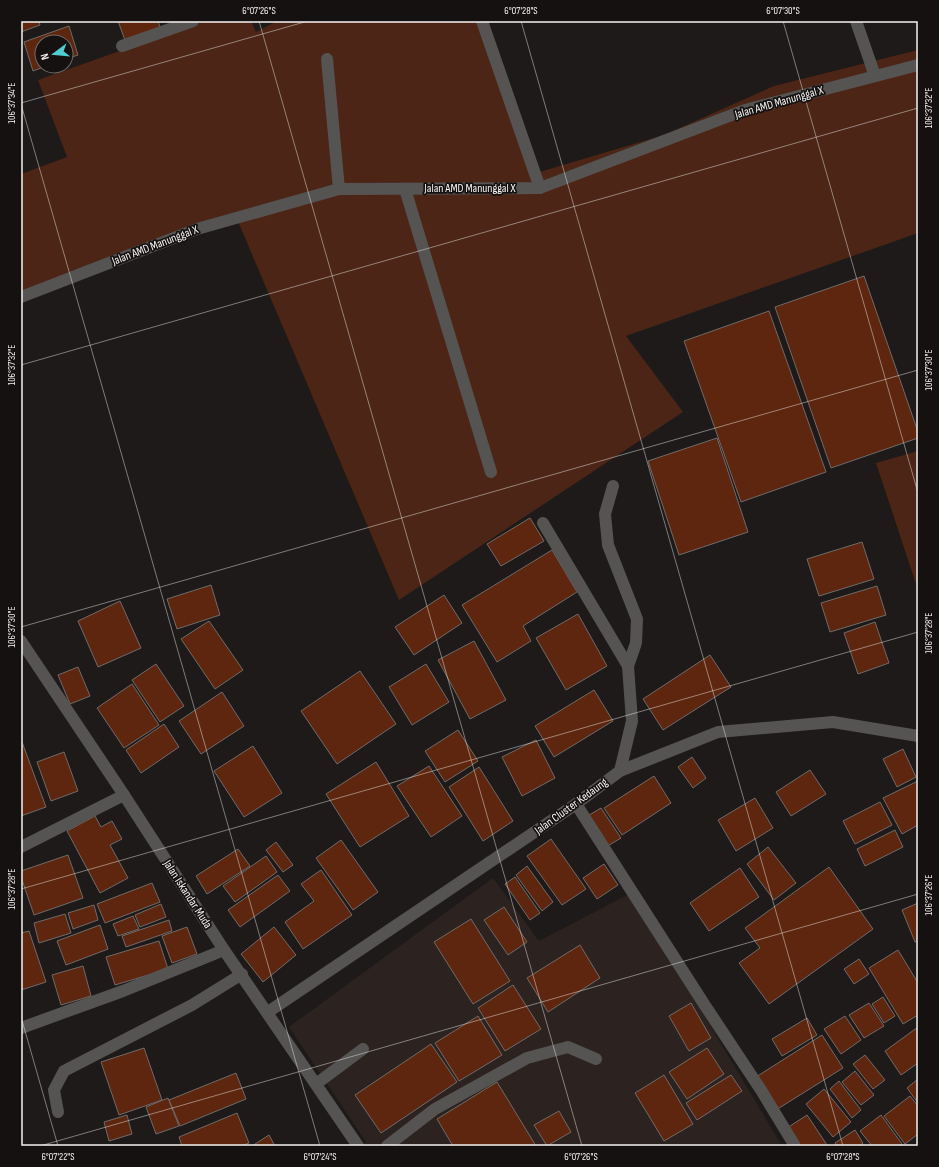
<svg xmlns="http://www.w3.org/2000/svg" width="939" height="1167" viewBox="0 0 939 1167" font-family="'Sofia Sans Condensed',sans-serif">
  <rect width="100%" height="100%" fill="#1d1a19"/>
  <!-- built -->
  <polygon fill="#2c2320" points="493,878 539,941 631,893 782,1146 360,1146 366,1142 289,1027"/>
  <!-- green -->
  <g fill="#4c2516">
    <polygon points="204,21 251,21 256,32 277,21 476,21 536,173 664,135 774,86 918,50 918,233 626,336 683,412 399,600 237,219 21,301 21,174 67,157 38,80"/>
    <polygon points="918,451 918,590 876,463"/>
  </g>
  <!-- building -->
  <g fill="#5e260e" stroke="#6f6b6a">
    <polygon points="21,21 39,21 40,25 21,32"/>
    <polygon points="118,21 158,21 161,30 126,43"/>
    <polygon points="69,26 78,55 66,59 66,42 42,42 42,66 46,66 33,71 24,42"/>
    <polygon points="864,276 918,432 918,438 831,468 775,307"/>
    <polygon points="769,311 826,472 741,502 684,341"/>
    <polygon points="717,438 748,532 679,555 648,461"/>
    <polygon points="530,518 544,541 501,566 487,544"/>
    <polygon points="862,542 874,579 819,596 807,559"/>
    <polygon points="552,550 577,592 523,626 531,641 497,662 462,605"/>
    <polygon points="211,585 220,615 177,629 167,599"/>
    <polygon points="877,586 886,615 830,632 821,603"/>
    <polygon points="444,595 462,623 414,655 395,627"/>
    <polygon points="120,601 141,648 98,667 78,621"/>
    <polygon points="578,614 607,666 566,690 536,638"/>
    <polygon points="209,621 243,670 215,689 181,639"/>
    <polygon points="875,622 889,663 858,674 844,633"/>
    <polygon points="474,641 506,700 470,719 438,660"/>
    <polygon points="710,655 731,687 663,730 643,699"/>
    <polygon points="156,664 184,706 160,722 132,680"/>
    <polygon points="426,664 449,702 412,725 389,687"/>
    <polygon points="78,667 90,696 70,704 58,675"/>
    <polygon points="360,671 396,724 337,764 301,711"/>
    <polygon points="132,684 159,725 124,748 97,708"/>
    <polygon points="594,690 613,721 554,757 535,726"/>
    <polygon points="222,692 244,726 201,754 179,721"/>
    <polygon points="164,724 179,747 141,773 126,750"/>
    <polygon points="458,730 478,761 445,782 425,751"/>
    <polygon points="536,740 555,778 522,796 502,757"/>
    <polygon points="22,742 46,807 21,816 21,743"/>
    <polygon points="253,746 282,793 244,817 214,771"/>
    <polygon points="903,749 916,777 897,787 883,759"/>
    <polygon points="64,752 78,791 51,801 37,762"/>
    <polygon points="692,757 706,778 693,788 678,767"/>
    <polygon points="376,762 409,816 360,847 326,794"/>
    <polygon points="429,766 462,816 431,837 397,786"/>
    <polygon points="479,767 513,821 483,841 449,787"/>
    <polygon points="810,770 826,794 791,816 776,792"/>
    <polygon points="654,776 671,803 622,835 604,808"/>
    <polygon points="918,781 918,825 902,834 883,798"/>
    <polygon points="755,798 773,828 736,851 718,820"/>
    <polygon points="880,802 892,825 855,844 843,821"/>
    <polygon points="601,808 621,838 606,847 586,817"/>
    <polygon points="95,816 101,827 112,821 122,839 110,845 128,878 100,893 67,831"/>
    <polygon points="895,830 903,847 865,866 857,849"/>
    <polygon points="551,839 586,889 562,905 527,856"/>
    <polygon points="341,840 378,892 353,910 316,858"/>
    <polygon points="276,842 293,865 283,872 266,850"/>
    <polygon points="768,847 796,883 774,900 747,864"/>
    <polygon points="238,849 250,866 207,894 196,876"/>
    <polygon points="68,855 83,898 34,915 21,877 21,871"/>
    <polygon points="266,856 277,872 235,902 223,886"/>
    <polygon points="604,864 618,885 597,899 583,878"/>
    <polygon points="527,866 553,902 542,911 516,875"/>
    <polygon points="829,867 873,929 769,1004 739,963 760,948 745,928"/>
    <polygon points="740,868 759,897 709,931 690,903"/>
    <polygon points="321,870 352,915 303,949 285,922 314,901 301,884"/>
    <polygon points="278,875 290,891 240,927 228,910"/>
    <polygon points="515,877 540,913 530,920 505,884"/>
    <polygon points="152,883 160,902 105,923 97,904"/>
    <polygon points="918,903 918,941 915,942 902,910"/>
    <polygon points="161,904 166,917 140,927 135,915"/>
    <polygon points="94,905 98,920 73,929 68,913"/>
    <polygon points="504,907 527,942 508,955 484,920"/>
    <polygon points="65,914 71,933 39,943 34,923"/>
    <polygon points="133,916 139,929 118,936 113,924"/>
    <polygon points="471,919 510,981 473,1004 434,942"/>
    <polygon points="169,920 172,931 126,947 122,936"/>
    <polygon points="100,925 108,949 66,965 57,941"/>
    <polygon points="187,927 197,954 172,963 162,936"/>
    <polygon points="274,927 296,955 263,982 241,954"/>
    <polygon points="29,931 46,982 21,990 21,933"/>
    <polygon points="159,941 168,969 115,985 106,957"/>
    <polygon points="580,945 600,978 548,1012 527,978"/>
    <polygon points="898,950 918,983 918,1015 903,1024 869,968"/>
    <polygon points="859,959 869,974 854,984 844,969"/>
    <polygon points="83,966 91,996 61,1005 52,975"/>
    <polygon points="513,985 541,1029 505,1051 478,1008"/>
    <polygon points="883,997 895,1016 884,1023 872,1004"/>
    <polygon points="691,1003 711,1038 689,1051 669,1016"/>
    <polygon points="869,1003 884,1026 864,1038 849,1015"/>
    <polygon points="478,1016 502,1055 459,1081 435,1043"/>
    <polygon points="845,1016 861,1040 841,1054 824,1029"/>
    <polygon points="807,1018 817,1035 782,1056 772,1039"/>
    <polygon points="918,1027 918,1063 901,1075 885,1051"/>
    <polygon points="822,1035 843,1068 776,1110 756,1077"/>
    <polygon points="431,1044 457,1082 381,1133 355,1095"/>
    <polygon points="144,1048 162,1100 119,1115 101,1062"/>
    <polygon points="707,1048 724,1074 687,1099 669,1072"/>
    <polygon points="865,1055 885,1080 873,1089 853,1064"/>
    <polygon points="855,1071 874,1095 861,1105 842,1082"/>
    <polygon points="236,1073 246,1099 180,1126 169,1100"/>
    <polygon points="664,1075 693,1124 664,1141 635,1093"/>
    <polygon points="731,1075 742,1091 697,1120 686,1103"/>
    <polygon points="918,1079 918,1103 907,1088"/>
    <polygon points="839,1081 861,1110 852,1118 830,1089"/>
    <polygon points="497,1082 536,1146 453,1146 437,1119"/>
    <polygon points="824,1089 851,1122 833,1137 806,1104"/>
    <polygon points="910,1096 918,1106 918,1134 905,1144 884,1116"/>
    <polygon points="168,1098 179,1126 156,1134 146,1107"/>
    <polygon points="559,1111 571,1132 547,1146 534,1125"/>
    <polygon points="237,1113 249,1143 241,1146 182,1146 179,1137"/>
    <polygon points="127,1115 132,1134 109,1141 104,1122"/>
    <polygon points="807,1115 827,1145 826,1146 799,1146 787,1128"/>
    <polygon points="881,1115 902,1144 899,1146 872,1146 860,1131"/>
    <polygon points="855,1130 863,1143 859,1146 837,1146 835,1143"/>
    <polygon points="269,1135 275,1146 252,1146"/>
  </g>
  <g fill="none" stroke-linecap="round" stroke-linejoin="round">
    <!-- service -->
    <g stroke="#555453" stroke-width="12">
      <polyline points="327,59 339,189"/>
      <polyline points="405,189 491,472"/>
      <polyline points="613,486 605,514 608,545 637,619 636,643 628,666"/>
      <polyline points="316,1084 363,1049"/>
      <polyline points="58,1112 54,1090 64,1071 192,1005 242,974"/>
      <polyline points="387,1146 435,1109 527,1058 568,1047 596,1059"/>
    </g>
    <!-- minor -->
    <g stroke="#555453" stroke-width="12">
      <polyline points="482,21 540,188"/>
      <polyline points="856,21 875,76"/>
      <polyline points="122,46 193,21"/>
      <polyline points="21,297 197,229 339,189 540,188 745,110 918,65"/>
      <polyline points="543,523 628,666 632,721 620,771"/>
      <polyline points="576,804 704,1004 761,1090 795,1146"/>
      <polyline points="21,847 124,795"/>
      <polyline points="268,1012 576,804 620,771 718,732 833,722 918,736"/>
      <polyline points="21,1028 123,991 224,950"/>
    </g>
    <!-- tertiary -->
    <polyline stroke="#555453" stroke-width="12" points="21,641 124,795 224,950 358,1146"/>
  </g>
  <!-- ticks -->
  <path fill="none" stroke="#f5f3f2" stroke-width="1" stroke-opacity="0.45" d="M259 21 582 1146M521 21 843 1146M783 21 918 493M21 103 308 21M21 104 320 1146M21 365 918 108M21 627 918 370M21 889 918 632M21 1017 58 1146M40 1146 918 894"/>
  <g text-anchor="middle" stroke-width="3.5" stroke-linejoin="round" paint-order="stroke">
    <!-- street labels -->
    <g font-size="12" fill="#f5f3f2" stroke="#141110">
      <text transform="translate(779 102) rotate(-16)" y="4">Jalan AMD Manunggal X</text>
      <text x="470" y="192">Jalan AMD Manunggal X</text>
      <text transform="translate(155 245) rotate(-21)" y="4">Jalan AMD Manunggal X</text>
      <text transform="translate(571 806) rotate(-36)" y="4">Jalan Cluster Kedaung</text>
      <text transform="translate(188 894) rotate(57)" y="4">Jalan Iskandar Muda</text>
    </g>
  </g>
  <!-- border -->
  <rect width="939" height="1167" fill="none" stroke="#141110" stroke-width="44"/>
  <!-- north arrow -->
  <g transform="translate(54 54) rotate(254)"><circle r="19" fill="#141110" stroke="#6e6b6a"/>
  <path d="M0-3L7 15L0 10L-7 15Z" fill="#51ccd2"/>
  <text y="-6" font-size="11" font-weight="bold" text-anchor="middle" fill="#f5f3f2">N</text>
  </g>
  <rect x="22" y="22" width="895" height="1123" fill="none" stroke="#f5f3f2" stroke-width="1.5"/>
  <g font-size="10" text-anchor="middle" fill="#f5f3f2">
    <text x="259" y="14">6°07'26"S</text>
    <text x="521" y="14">6°07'28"S</text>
    <text x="783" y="14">6°07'30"S</text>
    <text transform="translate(11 103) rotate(-90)" y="4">106°37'34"E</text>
    <text transform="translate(928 108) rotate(-90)" y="4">106°37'32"E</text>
    <text transform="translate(11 365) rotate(-90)" y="4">106°37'32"E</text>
    <text transform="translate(928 370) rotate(-90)" y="4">106°37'30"E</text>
    <text transform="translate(11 627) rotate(-90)" y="4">106°37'30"E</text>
    <text transform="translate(928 633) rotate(-90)" y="4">106°37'28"E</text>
    <text transform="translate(11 889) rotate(-90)" y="4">106°37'28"E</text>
    <text transform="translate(928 895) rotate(-90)" y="4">106°37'26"E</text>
    <text x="58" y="1160">6°07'22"S</text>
    <text x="320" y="1160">6°07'24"S</text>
    <text x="581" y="1160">6°07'26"S</text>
    <text x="843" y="1160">6°07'28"S</text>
  </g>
</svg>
